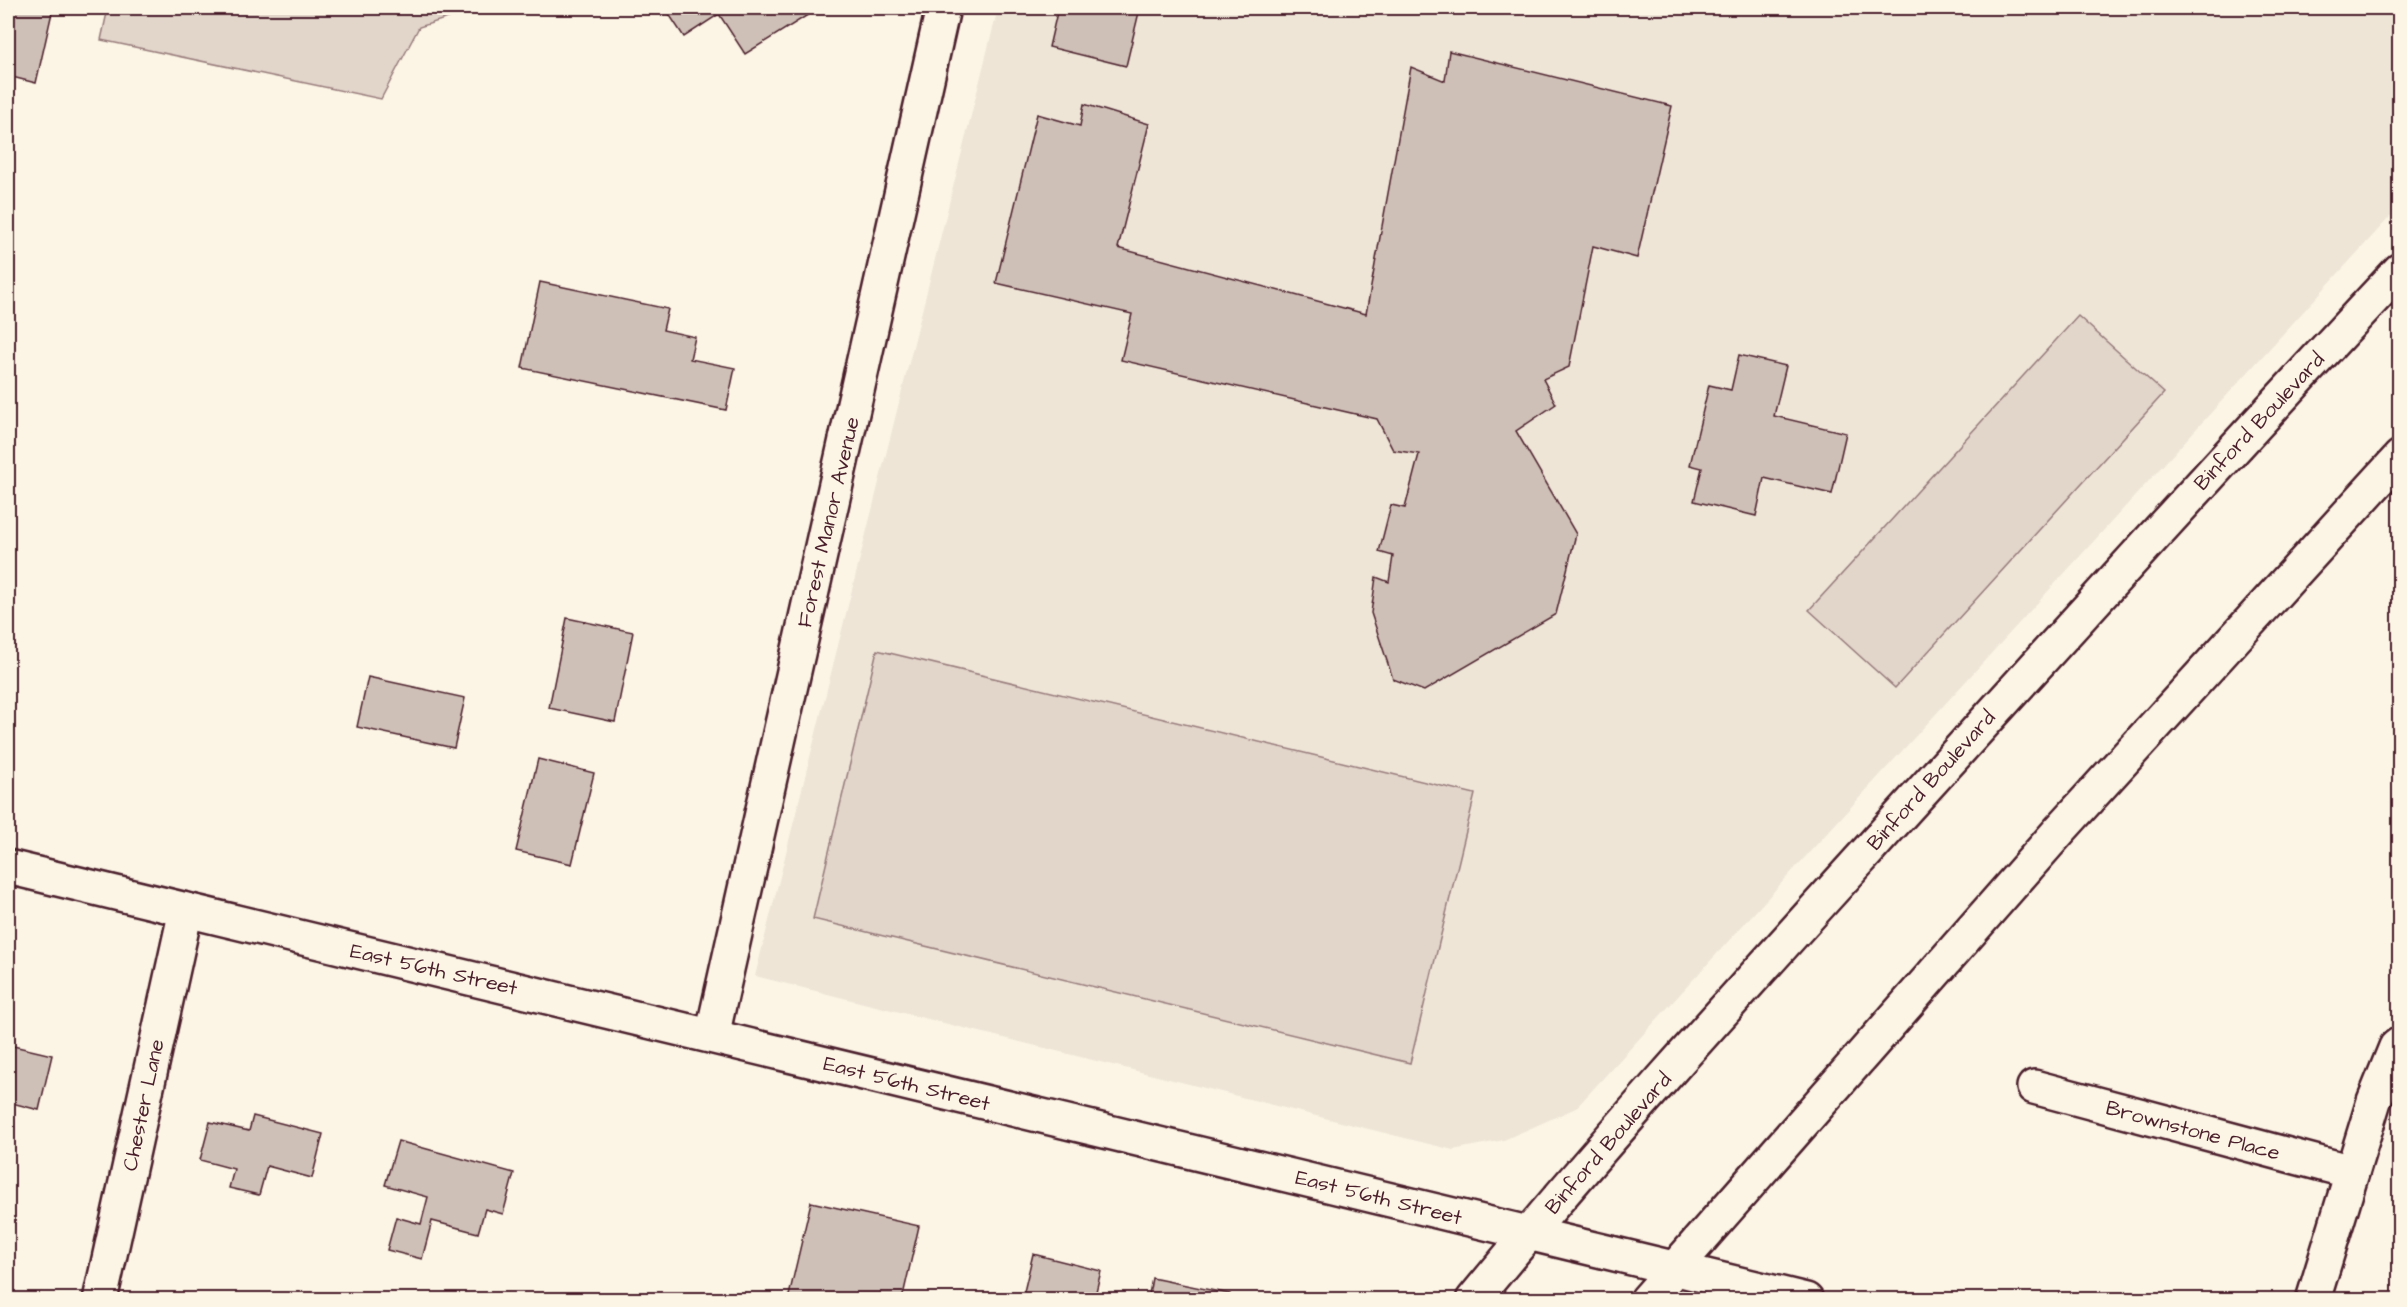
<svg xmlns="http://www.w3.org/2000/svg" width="2407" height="1307" viewBox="0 0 2407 1307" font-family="'Architects Daughter',sans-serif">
  <rect width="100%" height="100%" fill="#fcf5e5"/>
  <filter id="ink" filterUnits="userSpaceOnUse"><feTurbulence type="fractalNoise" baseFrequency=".0167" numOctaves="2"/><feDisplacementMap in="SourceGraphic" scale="12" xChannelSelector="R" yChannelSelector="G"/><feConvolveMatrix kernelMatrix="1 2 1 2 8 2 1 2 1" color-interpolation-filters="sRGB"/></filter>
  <g filter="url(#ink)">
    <!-- built -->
    <polygon fill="#eee5d7" points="998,8 2399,8 2399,207 1576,1108 1504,1140 1453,1150 755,976"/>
    <!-- green -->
    <g fill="#e2d5ca" stroke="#967a7a" stroke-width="1.5">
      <polygon points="108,8 480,8 419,27 381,99 101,40"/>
      <polygon points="2078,316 2164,393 1895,688 1809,610"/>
      <polygon points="877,650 1475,794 1410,1063 813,919"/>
    </g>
    <!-- building -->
    <g fill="#cfc0b7" stroke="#4a1f2b" stroke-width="1.5">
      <polygon points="8,8 53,8 36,83 8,76"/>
      <polygon points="665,8 808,8 811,13 745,54 719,14 684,37"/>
      <polygon points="1058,8 1140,8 1126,66 1049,47"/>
      <polygon points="1449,51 1672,106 1637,258 1593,246 1569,367 1543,379 1556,404 1516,431 1576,534 1556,614 1424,691 1393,679 1371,613 1376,577 1389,582 1393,556 1379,552 1391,505 1405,508 1419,454 1393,450 1377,419 1121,360 1132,314 996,283 1037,114 1080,126 1084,104 1149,124 1118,248 1366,314 1411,67 1445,81"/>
      <polygon points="540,282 668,309 663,330 695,337 690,359 735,368 726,410 522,368"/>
      <polygon points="1739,355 1786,366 1774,416 1846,433 1832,494 1764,478 1756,516 1694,501 1702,468 1690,465 1709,385 1731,390"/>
      <polygon points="567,618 633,632 615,722 549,708"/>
      <polygon points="368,677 465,698 454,748 357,727"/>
      <polygon points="538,759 594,773 572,864 516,851"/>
      <polygon points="9,1045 52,1055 39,1110 8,1102"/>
      <polygon points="253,1116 323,1134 312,1178 267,1166 259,1195 229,1188 234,1169 200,1160 210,1122 249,1131"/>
      <polygon points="398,1141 514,1173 503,1214 485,1209 478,1233 432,1221 422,1259 387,1250 396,1217 421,1224 428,1197 385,1185"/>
      <polygon points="811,1202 919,1226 902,1300 788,1300"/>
      <polygon points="1033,1254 1101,1271 1094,1300 1022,1300"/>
      <polygon points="1152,1278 1230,1294 1229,1300 1148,1300"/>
    </g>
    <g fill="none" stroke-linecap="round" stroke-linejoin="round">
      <defs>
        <g id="minor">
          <polyline points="712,1036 943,8"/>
          <polyline points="2034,1087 2352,1172"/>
          <polyline points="100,1300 186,910"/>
          <polyline points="2313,1300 2374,1101 2396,1047 2400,1044"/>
        </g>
        <polyline id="tertiary" points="8,867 1806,1300"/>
        <g id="primary">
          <path d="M1473 1300C1618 1124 1772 957 1925 788 2082 615 2239 441 2400 270"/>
          <polyline points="1647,1300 2059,831 2400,457"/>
        </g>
      </defs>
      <!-- minor casing -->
      <use href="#minor" stroke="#4a1f2b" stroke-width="38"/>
      <!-- tertiary casing -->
      <use href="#tertiary" stroke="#4a1f2b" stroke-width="38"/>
      <!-- primary casing -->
      <use href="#primary" stroke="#4a1f2b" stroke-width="38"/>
      <!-- minor -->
      <use href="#minor" stroke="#fcf5e5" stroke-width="33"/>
      <!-- tertiary -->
      <use href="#tertiary" stroke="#fcf5e5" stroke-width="33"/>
      <!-- primary -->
      <use href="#primary" stroke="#fcf5e5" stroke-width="33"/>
    </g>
  </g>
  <g text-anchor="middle" stroke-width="4.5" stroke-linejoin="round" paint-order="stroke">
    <!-- street labels -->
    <g font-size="21" fill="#4a1f2b" stroke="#fcf5e5">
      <text transform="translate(2259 421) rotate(-47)" y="7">Binford Boulevard</text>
      <text transform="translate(828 522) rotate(-77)" y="7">Forest Manor Avenue</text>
      <text transform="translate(1931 780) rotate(-48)" y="7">Binford Boulevard</text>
      <text transform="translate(434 969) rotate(13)" y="7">East 56th Street</text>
      <text transform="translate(907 1083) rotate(14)" y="7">East 56th Street</text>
      <text transform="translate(143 1105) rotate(-78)" y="7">Chester Lane</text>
      <text transform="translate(2193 1130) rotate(15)" y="7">Brownstone Place</text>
      <text transform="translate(1608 1143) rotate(-49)" y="7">Binford Boulevard</text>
      <text transform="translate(1379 1197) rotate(14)" y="7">East 56th Street</text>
    </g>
  </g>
  <!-- margin -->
  <rect width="2407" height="1307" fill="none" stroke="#fcf5e5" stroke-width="30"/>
  <rect x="15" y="15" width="2377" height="1277" fill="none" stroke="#4a1f2b" stroke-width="2" filter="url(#ink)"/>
</svg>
